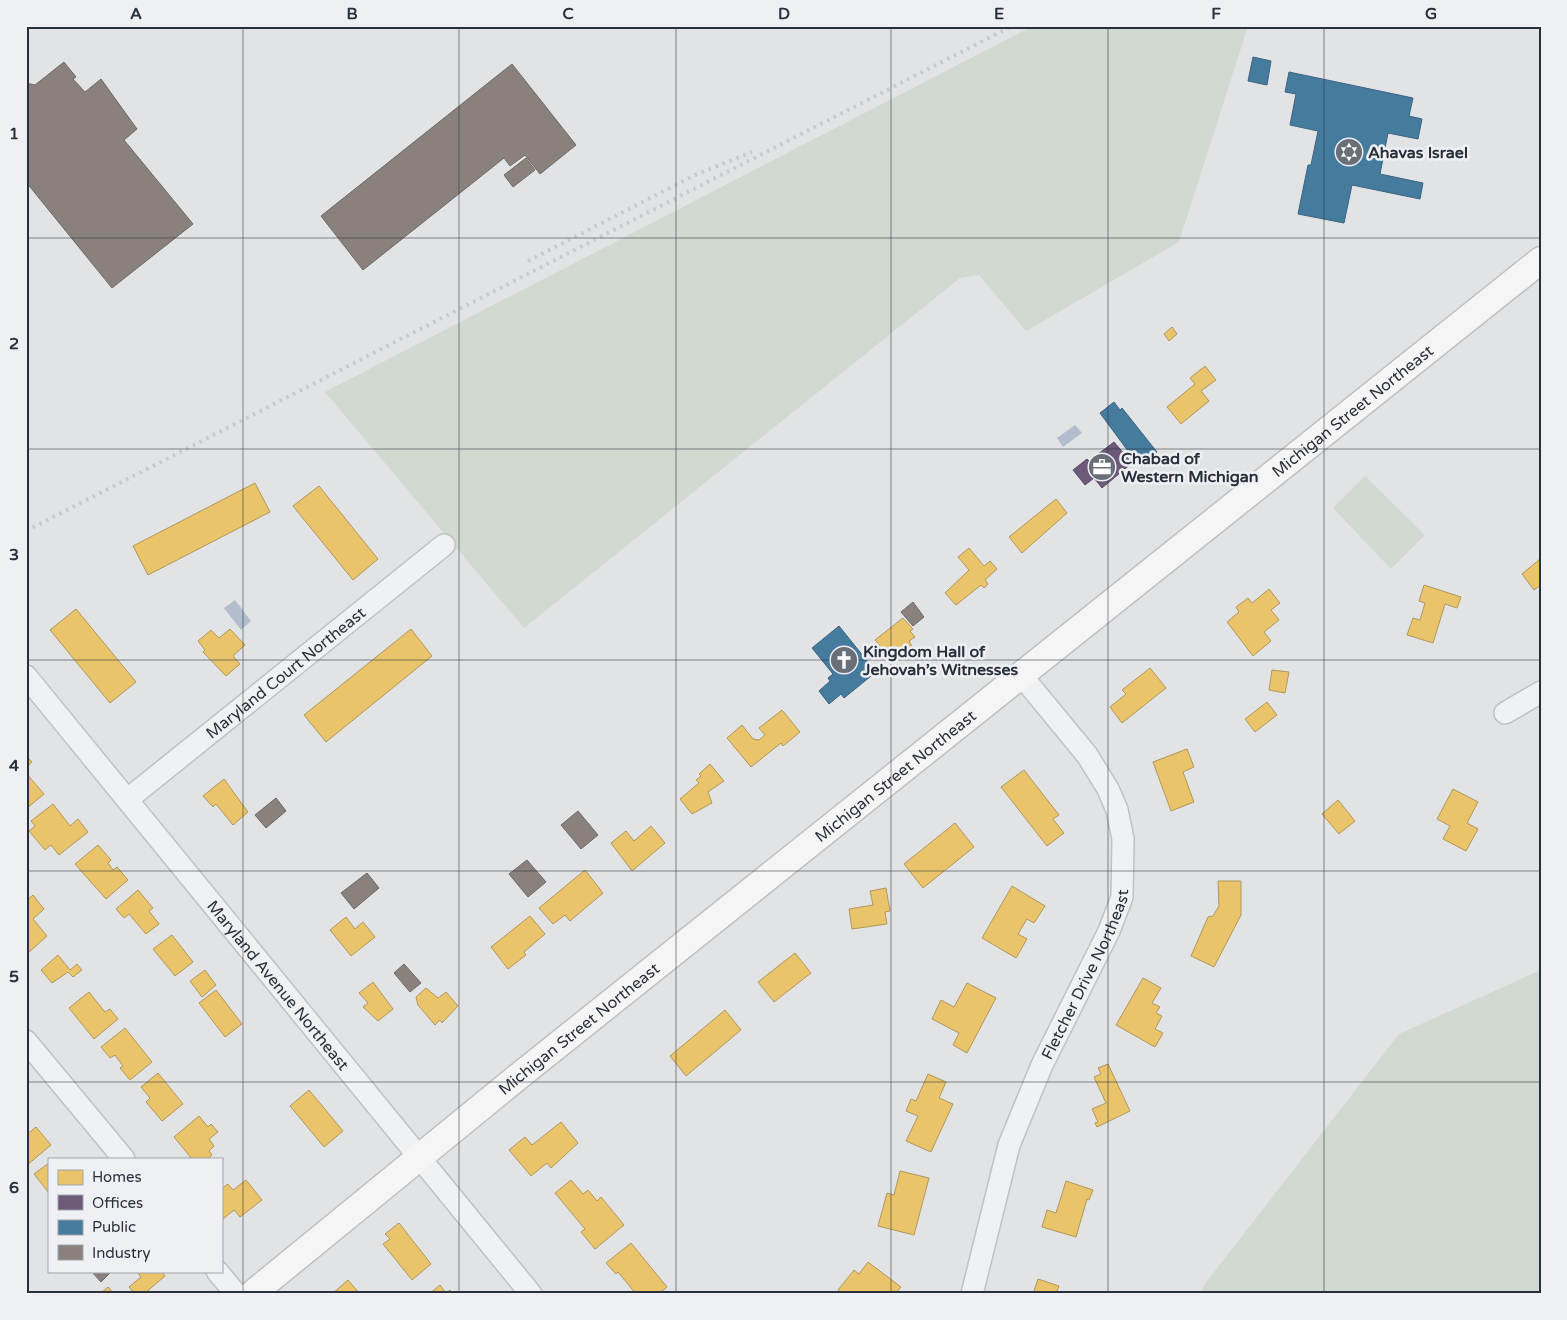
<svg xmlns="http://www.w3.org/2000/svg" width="1567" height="1320" viewBox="0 0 1567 1320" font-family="'Varela Round',sans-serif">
  <rect width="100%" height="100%" fill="#e1e3e5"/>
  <!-- green -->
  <g fill="#d1d9d1">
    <polygon points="1033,26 1248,26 1179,242 1026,331 979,275 960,278 524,628 325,392"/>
    <polygon points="1365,476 1425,535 1391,569 1333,508"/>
    <polygon points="1541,970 1541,1294 1200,1294 1204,1285 1399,1034"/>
  </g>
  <!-- water -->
  <g fill="#b2becd">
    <polygon points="1075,425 1082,433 1063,447 1057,438"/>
    <polygon points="235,600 251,621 241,630 224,608"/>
  </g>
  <!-- homes -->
  <g fill="#e9c46a" stroke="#b0975c">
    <polygon points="1172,327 1177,334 1169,341 1164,334"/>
    <polygon points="1205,366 1216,380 1201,391 1209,401 1181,424 1167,407 1195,384 1190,378"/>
    <polygon points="255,483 270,512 148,575 133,546"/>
    <polygon points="319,486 378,559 353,580 293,506"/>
    <polygon points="1056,499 1067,513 1022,553 1009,537"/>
    <polygon points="969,548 984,566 990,561 997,569 985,580 988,584 984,588 981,585 956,605 945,593 969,570 958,557"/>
    <polygon points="1541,558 1541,585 1534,590 1522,574"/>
    <polygon points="1424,585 1461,597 1457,608 1445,604 1433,643 1407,635 1413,618 1420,620 1425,603 1419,601"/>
    <polygon points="1269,589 1280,603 1271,610 1279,620 1264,632 1271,641 1253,656 1227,622 1239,612 1236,607 1248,598 1252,603"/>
    <polygon points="76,609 136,682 110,703 50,630"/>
    <polygon points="903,618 913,629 910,631 915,637 909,641 912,647 899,658 896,655 891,659 875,640"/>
    <polygon points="230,629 245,645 233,656 240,664 226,676 203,652 205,650 198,641 211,630 219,638"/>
    <polygon points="411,629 432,656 326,742 304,715"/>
    <polygon points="1150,668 1166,688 1122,723 1110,707 1126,694 1122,690"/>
    <polygon points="1272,670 1289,672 1285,693 1269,690"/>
    <polygon points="1267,702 1277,715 1255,732 1245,719"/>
    <polygon points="782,710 800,732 783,746 781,743 751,767 727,738 742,725 753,739 759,740 765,735 759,728"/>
    <polygon points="1187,749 1194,767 1183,772 1194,802 1171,811 1153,762"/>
    <polygon points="26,756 32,762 26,767"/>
    <polygon points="710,764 724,781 708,792 712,803 692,814 680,799 699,783 696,780 701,776 699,774"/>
    <polygon points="1024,770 1059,815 1053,819 1064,833 1047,846 1001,787"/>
    <polygon points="26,773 44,794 26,809"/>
    <polygon points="224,779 248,812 233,825 216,804 213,807 203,796"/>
    <polygon points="1453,789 1478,802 1467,823 1478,829 1466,851 1443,839 1450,826 1437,819"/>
    <polygon points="1338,800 1355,821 1339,834 1322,814"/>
    <polygon points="53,804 70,826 78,819 88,832 59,855 51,845 45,850 29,831 35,826 31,821"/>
    <polygon points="955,823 974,847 923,888 904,864"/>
    <polygon points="651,826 665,843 632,871 611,843 626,831 634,841"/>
    <polygon points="98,845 111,860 108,863 113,870 117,867 128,880 106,899 75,864"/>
    <polygon points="585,870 603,893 570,921 565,915 553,924 539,908"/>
    <polygon points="1218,881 1241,881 1241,915 1214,967 1191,956 1208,917 1213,916 1219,906"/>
    <polygon points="1012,886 1045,906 1034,923 1027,919 1018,934 1027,939 1016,958 982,938"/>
    <polygon points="886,888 890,911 885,912 887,924 852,929 849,909 873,905 870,891"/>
    <polygon points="138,890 153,908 149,911 159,924 146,934 129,914 124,918 116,909"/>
    <polygon points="33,895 44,909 33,919 47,936 27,954 26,901"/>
    <polygon points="530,916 545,934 524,952 526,955 508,969 491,947"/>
    <polygon points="346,917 355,929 363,922 375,937 351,956 330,930"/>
    <polygon points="172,935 193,962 175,976 153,949"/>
    <polygon points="795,953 811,973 774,1002 758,982"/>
    <polygon points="58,955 70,970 77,964 82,970 73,977 68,972 52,983 41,970"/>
    <polygon points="205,970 216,985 202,997 190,981"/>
    <polygon points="1143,978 1161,988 1152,1003 1160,1007 1156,1013 1162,1016 1155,1029 1163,1033 1155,1047 1116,1025"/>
    <polygon points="373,982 393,1009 378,1021 363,1007 368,1003 359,993"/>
    <polygon points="967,983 996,998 967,1053 953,1045 959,1033 932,1019 941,1000 954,1007"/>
    <polygon points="426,988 438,998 446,992 458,1006 442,1023 440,1020 435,1025 418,1005 416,997"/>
    <polygon points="216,990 242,1024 225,1037 199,1003"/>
    <polygon points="89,992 105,1012 110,1009 118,1019 94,1039 69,1008"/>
    <polygon points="725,1010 741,1030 686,1076 670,1056"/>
    <polygon points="125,1028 152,1062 130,1080 120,1068 123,1066 115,1055 110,1058 101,1047"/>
    <polygon points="1108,1064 1130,1111 1097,1127 1095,1123 1098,1122 1092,1109 1106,1103 1094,1077 1101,1074 1098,1068"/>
    <polygon points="158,1073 183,1104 162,1121 146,1102 150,1098 141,1087"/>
    <polygon points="928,1074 946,1082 939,1098 953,1104 931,1152 906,1141 918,1116 906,1111 911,1099 916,1101"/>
    <polygon points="309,1090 343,1131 324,1147 290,1106"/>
    <polygon points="199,1116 208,1127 211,1124 218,1132 209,1139 214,1146 209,1151 212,1155 207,1159 192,1159 174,1137"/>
    <polygon points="561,1122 578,1143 551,1168 547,1163 531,1176 509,1150 525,1137 532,1145"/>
    <polygon points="36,1127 51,1145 26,1166 26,1135"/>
    <polygon points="49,1163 49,1193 34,1174"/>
    <polygon points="900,1171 929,1178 914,1235 878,1226 887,1193 894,1195"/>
    <polygon points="246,1180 262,1200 240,1217 234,1210 223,1219 221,1189 228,1184 233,1190"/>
    <polygon points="571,1180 583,1194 588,1190 597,1201 601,1197 624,1225 595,1249 581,1232 585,1229 555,1193"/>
    <polygon points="1066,1181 1093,1190 1089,1200 1087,1199 1076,1237 1042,1227 1047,1210 1056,1213"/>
    <polygon points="399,1223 431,1264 412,1280 383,1244 390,1239 385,1234"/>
    <polygon points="631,1243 667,1287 659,1294 636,1294 618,1272 616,1274 606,1263"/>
    <polygon points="868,1262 901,1287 895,1294 843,1294 838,1290 854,1270 859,1274"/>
    <polygon points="161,1271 165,1276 144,1294 135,1294 129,1287 141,1277 137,1271"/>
    <polygon points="1038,1279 1059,1286 1056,1294 1033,1294"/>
    <polygon points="348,1280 360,1294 332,1294"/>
    <polygon points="440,1285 446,1293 450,1290 452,1294 429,1294"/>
    <polygon points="108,1287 114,1294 100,1294"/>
  </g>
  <!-- offices -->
  <polygon fill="#6d597a" stroke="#594c67" points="1114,442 1132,463 1102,488 1094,478 1085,485 1073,470 1087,459 1089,461"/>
  <!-- public -->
  <g fill="#457b9d" stroke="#3d6480">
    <polygon points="1253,57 1271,61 1267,85 1248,81"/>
    <polygon points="1289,72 1413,98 1409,116 1422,119 1418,139 1388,133 1380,174 1423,183 1420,199 1352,185 1344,223 1298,214 1308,165 1311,165 1318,131 1290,125 1296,94 1285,92"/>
    <polygon points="1114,402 1120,410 1122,408 1157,452 1139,466 1100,413"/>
    <polygon points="839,626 876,672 844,698 841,694 829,704 819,691 830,681 828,678 833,674 812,648"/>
  </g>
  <!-- industry -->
  <g fill="#8a817c" stroke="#6d6869">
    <polygon points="64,62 76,77 73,79 85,92 101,79 137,129 124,140 193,224 112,288 26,182 26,83 35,85"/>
    <polygon points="512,64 576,145 540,174 525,155 510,166 504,158 363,270 321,216"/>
    <polygon points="526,158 535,170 513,187 504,175"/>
    <polygon points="913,602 924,617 913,626 901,612"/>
    <polygon points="276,798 286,811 266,828 255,815"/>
    <polygon points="578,811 598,835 581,849 561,825"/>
    <polygon points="527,860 546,882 528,897 509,874"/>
    <polygon points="367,873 379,888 354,909 341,893"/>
    <polygon points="404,964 421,983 410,992 394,973"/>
    <polygon points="112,1271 101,1282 92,1272 93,1271"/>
  </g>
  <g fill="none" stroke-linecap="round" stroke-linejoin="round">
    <defs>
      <g id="minor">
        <path id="s1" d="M26 676 531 1294"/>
        <polyline points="1505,713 1541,692"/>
        <path id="s2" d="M128 799 444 545"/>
        <polyline points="26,1041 124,1159"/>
        <polyline points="217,1271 236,1294"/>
        <path id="s3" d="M972 1294 1009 1145 1042 1065 1109 931 1122 897 1123 839 1117 810 1108 789 1087 755 1021 675"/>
      </g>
      <g id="major">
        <path id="s4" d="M252 1294 519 1076 1541 260"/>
      </g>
    </defs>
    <!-- minor casing -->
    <use href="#minor" stroke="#bfc1c3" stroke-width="24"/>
    <!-- major casing -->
    <use href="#major" stroke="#bec0c2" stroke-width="29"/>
    <!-- minor -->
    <use href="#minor" stroke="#eff1f2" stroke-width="21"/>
    <!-- major -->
    <use href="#major" stroke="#f5f5f5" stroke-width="26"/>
    <!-- rail -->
    <g stroke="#c9cacc" stroke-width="4" stroke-dasharray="2.5 5" stroke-linecap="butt">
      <polyline points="528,261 695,175 752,152"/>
      <polyline points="26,531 1012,26"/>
    </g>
  </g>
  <!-- grid -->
  <path fill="none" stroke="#2a2f3c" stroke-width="1" stroke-opacity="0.55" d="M243 26V1294M459 26V1294M676 26V1294M891 26V1294M1108 26V1294M1324 26V1294M26 238H1541M26 449H1541M26 660H1541M26 871H1541M26 1082H1541"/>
  <!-- icons -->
  <defs>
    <symbol id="synagogue-disc" viewBox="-11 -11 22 22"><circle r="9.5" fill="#6a6e77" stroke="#eef0f4"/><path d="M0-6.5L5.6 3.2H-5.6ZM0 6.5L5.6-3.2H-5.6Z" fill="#fff"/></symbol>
    <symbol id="office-disc" viewBox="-11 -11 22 22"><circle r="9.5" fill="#6a6e77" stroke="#eef0f4"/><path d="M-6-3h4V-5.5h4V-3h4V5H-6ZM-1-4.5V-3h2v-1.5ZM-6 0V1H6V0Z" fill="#fff"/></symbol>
    <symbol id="church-disc" viewBox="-11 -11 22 22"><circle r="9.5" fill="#6a6e77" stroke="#eef0f4"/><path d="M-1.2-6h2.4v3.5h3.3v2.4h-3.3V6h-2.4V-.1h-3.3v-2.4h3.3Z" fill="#fff"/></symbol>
  </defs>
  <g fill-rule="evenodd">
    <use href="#synagogue-disc" x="1333" y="136" width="32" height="32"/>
    <use href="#office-disc" x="1086" y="451" width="32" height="32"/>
    <use href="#church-disc" x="828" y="644" width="32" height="32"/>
  </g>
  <g text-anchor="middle" stroke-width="5" stroke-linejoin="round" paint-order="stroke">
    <!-- poi labels -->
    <g font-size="16" font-weight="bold" fill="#2a2f3c" stroke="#eef0f4" text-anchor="start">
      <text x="1368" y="158">Ahavas Israel</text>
      <text x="1121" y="464">Chabad of<tspan x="1121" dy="18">Western Michigan</tspan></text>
      <text x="863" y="657">Kingdom Hall of<tspan x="863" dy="18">Jehovah’s Witnesses</tspan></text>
    </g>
    <!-- street labels -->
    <g font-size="16" fill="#2a2f3c" stroke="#eef0f4">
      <text dy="6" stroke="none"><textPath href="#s4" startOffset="1411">Michigan Street Northeast</textPath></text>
      <text dy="6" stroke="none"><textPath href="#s2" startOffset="202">Maryland Court Northeast</textPath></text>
      <text dy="6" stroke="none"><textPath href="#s4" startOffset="826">Michigan Street Northeast</textPath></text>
      <text dy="6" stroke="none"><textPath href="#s3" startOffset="341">Fletcher Drive Northeast</textPath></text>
      <text dy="6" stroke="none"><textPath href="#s1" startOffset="399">Maryland Avenue Northeast</textPath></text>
      <text dy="6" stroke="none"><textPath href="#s4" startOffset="421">Michigan Street Northeast</textPath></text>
    </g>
  </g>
  <!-- border -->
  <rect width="1567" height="1320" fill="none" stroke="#eef0f4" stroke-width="55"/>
  <!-- legend -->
  <rect x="48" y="1158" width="175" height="115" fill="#eef0f4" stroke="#a0a3aa"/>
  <rect x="58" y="1170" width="25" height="15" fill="#e9c46a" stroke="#a0a3aa"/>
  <text x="92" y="1182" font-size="15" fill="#2a2f3c">Homes</text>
  <rect x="58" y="1195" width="25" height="15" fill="#6d597a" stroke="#a0a3aa"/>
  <text x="92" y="1208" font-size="15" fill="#2a2f3c">Offices</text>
  <rect x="58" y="1220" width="25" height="15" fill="#457b9d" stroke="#a0a3aa"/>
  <text x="92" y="1232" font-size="15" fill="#2a2f3c">Public</text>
  <rect x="58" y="1245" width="25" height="15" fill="#8a817c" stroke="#a0a3aa"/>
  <text x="92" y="1258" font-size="15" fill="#2a2f3c">Industry</text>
  <rect x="28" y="28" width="1512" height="1264" fill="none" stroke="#2a2f3c" stroke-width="2"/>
  <g font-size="16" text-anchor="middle" font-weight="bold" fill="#2a2f3c">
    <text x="136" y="19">A</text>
    <text x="352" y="19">B</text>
    <text x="568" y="19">C</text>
    <text x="784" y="19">D</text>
    <text x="999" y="19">E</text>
    <text x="1216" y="19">F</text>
    <text x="1431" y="19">G</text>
    <text x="14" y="139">1</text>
    <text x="14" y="349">2</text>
    <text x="14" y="560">3</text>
    <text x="14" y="771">4</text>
    <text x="14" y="982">5</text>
    <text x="14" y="1193">6</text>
  </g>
</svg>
